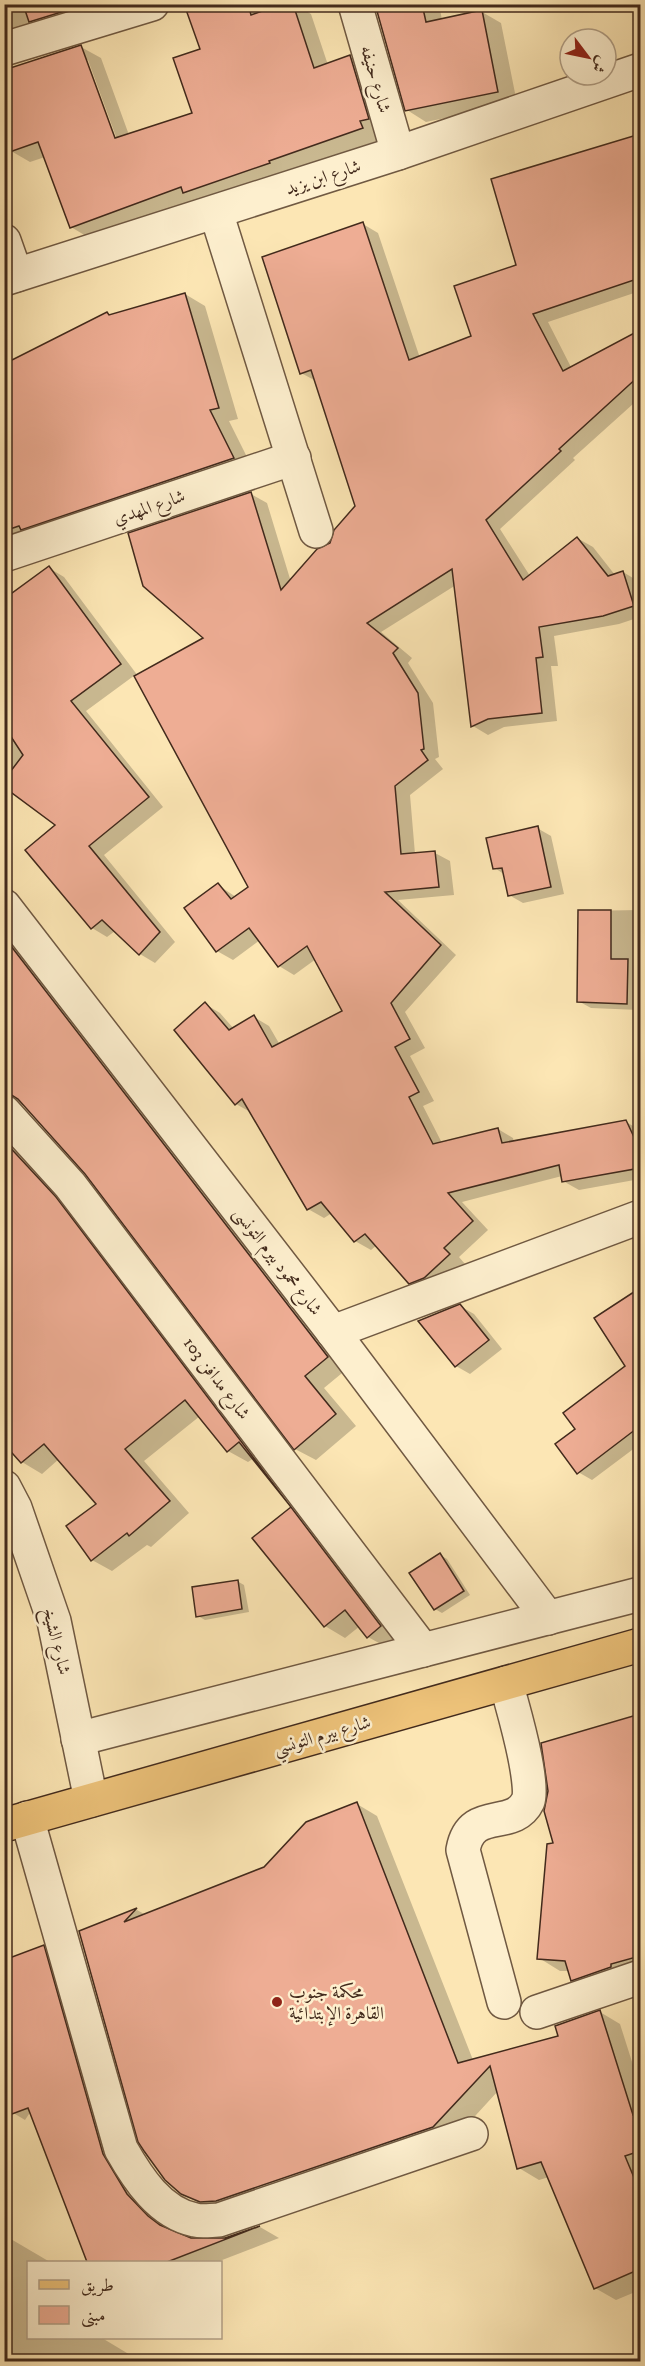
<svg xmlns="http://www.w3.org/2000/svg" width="645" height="2366" viewBox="0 0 645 2366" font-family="'IM FELL DW Pica',Amiri,serif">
  <rect width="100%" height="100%" fill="#fce6b4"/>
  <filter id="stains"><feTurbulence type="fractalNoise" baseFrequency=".00333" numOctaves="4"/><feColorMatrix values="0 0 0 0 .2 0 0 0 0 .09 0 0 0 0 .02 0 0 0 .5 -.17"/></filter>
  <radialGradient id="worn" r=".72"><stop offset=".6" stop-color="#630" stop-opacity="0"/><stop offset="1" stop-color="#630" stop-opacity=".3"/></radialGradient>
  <!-- shadow -->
  <g fill="#0003" fill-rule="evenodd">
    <path d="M4 4H141L5 57 7 69 81 47 101 58 129 135 194 114 202 50 185 4H254L256 9 262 12 286 4H294L311 14 328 65 350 57 370 68 382 139 204 203 196 199 91 239 71 227 45 157 30 162 11 151 4 134ZM85 60H88L119 145 117 146Z"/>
    <polygon points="376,4 439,4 442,20 482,12 501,23 517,103 426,122 407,110"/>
    <polygon points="640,135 640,291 548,322 572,369 640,332 640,416 636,413 633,404 573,458 575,460 500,529 530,576 577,538 593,547 615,575 623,572 638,581 640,588 640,617 619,624 554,636 558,666 551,666 557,721 504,727 488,735 473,726 456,585 381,632 412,658 408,663 433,703 439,757 435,759 443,769 410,795 415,854 435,853 450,861 454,895 398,900 456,955 405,1012 425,1048 410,1056 434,1101 423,1106 442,1143 498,1129 513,1138 514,1142 626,1122 640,1130 640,1179 579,1190 563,1181 562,1176 462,1202 488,1230 459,1257 465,1264 440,1286 425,1292 410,1282 377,1245 371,1250 355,1241 332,1213 324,1218 308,1209 252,1113 236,1104 205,1004 220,1013 234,1029 254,1017 269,1026 280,1045 344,1011 316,959 294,975 279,966 260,940 233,960 217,951 186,908 218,885 236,897 250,887 135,675 86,711 163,807 104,855 175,942 155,963 140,954 115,931 107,937 92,928 57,825 4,785 4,601 49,568 64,577 138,676 206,638 251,494 267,503 291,582 331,544 357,506 316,381 301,373 363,224 378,233 420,358 473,337 518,266 493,180"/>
    <polygon points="185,294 205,306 238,419 229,421 253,469 4,548 4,365 107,314 112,316"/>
    <polygon points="537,828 551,836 564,894 523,903 509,895 505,875 495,868"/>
    <polygon points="640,910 639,1010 591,1008 578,1001 580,911"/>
    <polygon points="4,913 347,1369 324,1388 356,1426 316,1460 295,1449 85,1171 24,1105 11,1110 76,1210 400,1638 388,1648 368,1637 360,1626 345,1638 325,1626 255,1538 293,1507 254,1458 248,1462 228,1451 200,1416 144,1461 189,1513 151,1547 147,1545 112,1571 92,1560 98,1505 59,1459 42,1474 22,1462 6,1443 4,1445"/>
    <polygon points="640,1290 640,1444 592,1480 578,1472 577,1429 627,1367 596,1319"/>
    <polygon points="460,1306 474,1314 502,1349 470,1374 456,1366 420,1321"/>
    <polygon points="440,1555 447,1559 470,1595 442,1613 435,1609"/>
    <polygon points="237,1581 244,1585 249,1612 205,1620 198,1616"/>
    <polygon points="640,1716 640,1974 594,1992 572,1980 570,1971 560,1971 539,1958 555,1844 543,1744"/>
    <polygon points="357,1804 377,1816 473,2060 560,2037 600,2012 620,2024 640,2087 640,2290 616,2300 595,2288 549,2177 539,2180 519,2168 498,2091 454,2139 212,2210 190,2198 80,1932 137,1910 146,1915 265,1869"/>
    <polygon points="43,1947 64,1959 148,2207 169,2230 191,2240 225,2239 260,2227 279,2238 217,2262 98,2262 84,2249 31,2111 25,2120 5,2108"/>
    <polygon points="4,2235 50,2262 28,2262 28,2338 102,2338 142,2362 4,2362"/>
  </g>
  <!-- building -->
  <g fill="#eead94" stroke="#422a1c" stroke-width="1.5">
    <polygon points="23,4 67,4 68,10 29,22"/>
    <polygon points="184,4 248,4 251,15 282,4 293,4 314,68 350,55 369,119 360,121 363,128 269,161 270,163 183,193 181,187 70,228 38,142 4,154 4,70 81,45 115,138 192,113 173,58 200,49"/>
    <polygon points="375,4 422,4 426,22 482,10 498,92 405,111"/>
    <polygon points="640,134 640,278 533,314 563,371 640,330 640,375 559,449 561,451 486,520 523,580 577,537 608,576 623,571 634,606 603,616 539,627 543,657 536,658 542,713 488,719 471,727 452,569 367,623 398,648 393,653 418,693 424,749 421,750 428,760 395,786 401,854 435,851 439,887 385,892 441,945 391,1003 410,1039 395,1047 419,1092 409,1097 433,1144 498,1128 502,1143 626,1120 640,1150 640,1168 562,1182 559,1165 448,1193 473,1221 444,1248 450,1254 424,1278 409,1284 365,1234 354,1242 321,1202 307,1210 242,1099 235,1105 174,1030 205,1002 229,1030 254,1015 272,1047 342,1011 307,946 278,967 249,928 216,952 184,908 218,883 231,899 248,887 134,676 203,638 143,586 128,533 251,492 281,590 317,549 330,543 334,530 355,506 311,370 300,374 262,257 363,222 409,360 471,336 454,286 516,265 491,179"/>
    <polygon points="185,293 219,408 210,410 234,458 21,530 19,526 4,531 4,364 107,312 109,315"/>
    <polygon points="49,566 121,664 71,701 149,797 89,846 160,932 139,955 102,920 91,929 25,850 55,825 4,787 4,780 23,755 4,726 4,599"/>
    <polygon points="538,826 551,887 508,896 502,868 493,869 486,838"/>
    <polygon points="578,910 611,910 611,959 628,959 627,1004 577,1002"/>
    <polygon points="4,937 328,1357 305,1376 336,1414 294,1450 85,1174 18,1099 10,1094 4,1094"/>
    <polygon points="4,1141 56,1197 381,1626 367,1638 345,1610 324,1627 252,1538 291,1507 239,1442 227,1452 185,1400 125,1449 170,1501 129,1536 127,1533 91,1561 66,1526 96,1504 44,1444 21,1463 4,1444"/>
    <polygon points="640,1288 640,1426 577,1474 555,1444 575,1429 563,1413 625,1366 594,1318"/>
    <polygon points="460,1304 489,1340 455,1367 418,1321"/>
    <polygon points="440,1553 464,1591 434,1610 409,1573"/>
    <polygon points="238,1580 242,1609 196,1617 192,1587"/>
    <polygon points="640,1714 640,1956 611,1964 611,1967 571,1981 565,1961 537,1959 547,1844 553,1843 544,1811 548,1791 541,1743"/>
    <polygon points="357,1802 458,2063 558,2036 555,2026 600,2010 633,2115 640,2112 640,2151 625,2156 640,2192 640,2269 594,2289 541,2162 517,2169 490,2066 433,2127 216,2201 200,2202 181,2194 165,2180 144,2151 138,2142 79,1931 137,1908 124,1922 264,1867 306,1822"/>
    <polygon points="44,1945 103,2154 127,2194 148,2216 160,2225 191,2238 225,2238 260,2226 167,2262 87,2262 28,2108 4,2117 4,1960"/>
  </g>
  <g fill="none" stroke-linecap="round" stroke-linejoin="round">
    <defs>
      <g id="minor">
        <polyline points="355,4 398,153"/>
        <polyline points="4,49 152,4"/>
        <polyline points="216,212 316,531"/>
        <polyline points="4,241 16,275"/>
        <polyline points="4,279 398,153 640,70"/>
        <polyline points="4,555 294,458"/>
        <polyline points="4,906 333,1332 548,1618"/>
        <polyline points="4,1112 70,1185 423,1650"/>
        <polyline points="333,1332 640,1217"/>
        <polyline points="4,1487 15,1508 54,1621 91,1800"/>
        <polyline points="78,1739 640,1594"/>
        <path d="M27 1818 121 2149C138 2179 160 2213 195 2220 203 2222 211 2220 219 2220L471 2134"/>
        <path d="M504 2002 463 1850C471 1805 513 1832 528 1801 535 1783 512 1704 506 1683"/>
        <polyline points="537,2012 640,1977"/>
      </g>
      <polyline id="major" points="4,1825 640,1645"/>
    </defs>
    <!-- minor casing -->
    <use href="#minor" stroke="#705942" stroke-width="36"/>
    <!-- major casing -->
    <use href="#major" stroke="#422a1c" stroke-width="36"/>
    <!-- minor -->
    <use href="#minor" stroke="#fdefce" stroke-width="33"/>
    <!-- major -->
    <use href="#major" stroke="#eec37a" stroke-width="33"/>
  </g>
  <!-- markers -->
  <circle fill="#8f2418" stroke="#fdefce" stroke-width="2" cx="277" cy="2002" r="6"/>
  <g text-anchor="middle" stroke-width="5" stroke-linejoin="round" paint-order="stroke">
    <!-- street labels -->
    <g font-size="18" fill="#422a1c" stroke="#fdefce">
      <text transform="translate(376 79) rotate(74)" y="6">شارع حنيفه</text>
      <text transform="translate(323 177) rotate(-18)" y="6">شارع ابن يزيد</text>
      <text transform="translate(149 507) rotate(-19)" y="6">شارع المهدي</text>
      <text transform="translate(278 1261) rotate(52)" y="6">شارع محمود بيرم التونسى</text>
      <text transform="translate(217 1378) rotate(53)" y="6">شارع مدافن 103</text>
      <text transform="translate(57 1641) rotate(76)" y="6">شارع الشيخ</text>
      <text transform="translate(322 1735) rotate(-16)" y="6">شارع بيرم التونسي</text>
    </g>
    <!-- poi labels -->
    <g font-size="18" fill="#422a1c" stroke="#fdefce" text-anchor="start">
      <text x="289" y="1998">محكمة جنوب<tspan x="289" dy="21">القاهرة الإبتدائية</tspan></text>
    </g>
  </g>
  <!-- margin -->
  <rect width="645" height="2366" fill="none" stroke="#fce6b4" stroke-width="24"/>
  <rect x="6" y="6" width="633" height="2354" fill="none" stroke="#422a1c" stroke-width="3"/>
  <rect x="12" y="12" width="621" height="2342" fill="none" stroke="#422a1c" stroke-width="1.5"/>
  <!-- legend -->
  <rect x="27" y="2261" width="195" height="78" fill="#fdefce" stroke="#b2a087" stroke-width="1.5"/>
  <rect x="39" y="2280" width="30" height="9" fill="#eec37a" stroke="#b2a087" stroke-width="1.5"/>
  <text x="81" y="2291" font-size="18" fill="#422a1c">طريق</text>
  <rect x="39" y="2306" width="30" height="18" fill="#eead94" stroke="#b2a087" stroke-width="1.5"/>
  <text x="81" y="2321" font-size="18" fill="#422a1c">مبنى</text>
  <!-- north arrow -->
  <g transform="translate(588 57) rotate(122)"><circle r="28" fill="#fdefce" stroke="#b2a087" stroke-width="1.5"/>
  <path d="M0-4.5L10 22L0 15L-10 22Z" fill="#8f2418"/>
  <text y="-9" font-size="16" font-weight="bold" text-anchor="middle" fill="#422a1c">ش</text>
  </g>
  <rect width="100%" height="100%" filter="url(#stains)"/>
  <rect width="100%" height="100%" fill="url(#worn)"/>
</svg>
